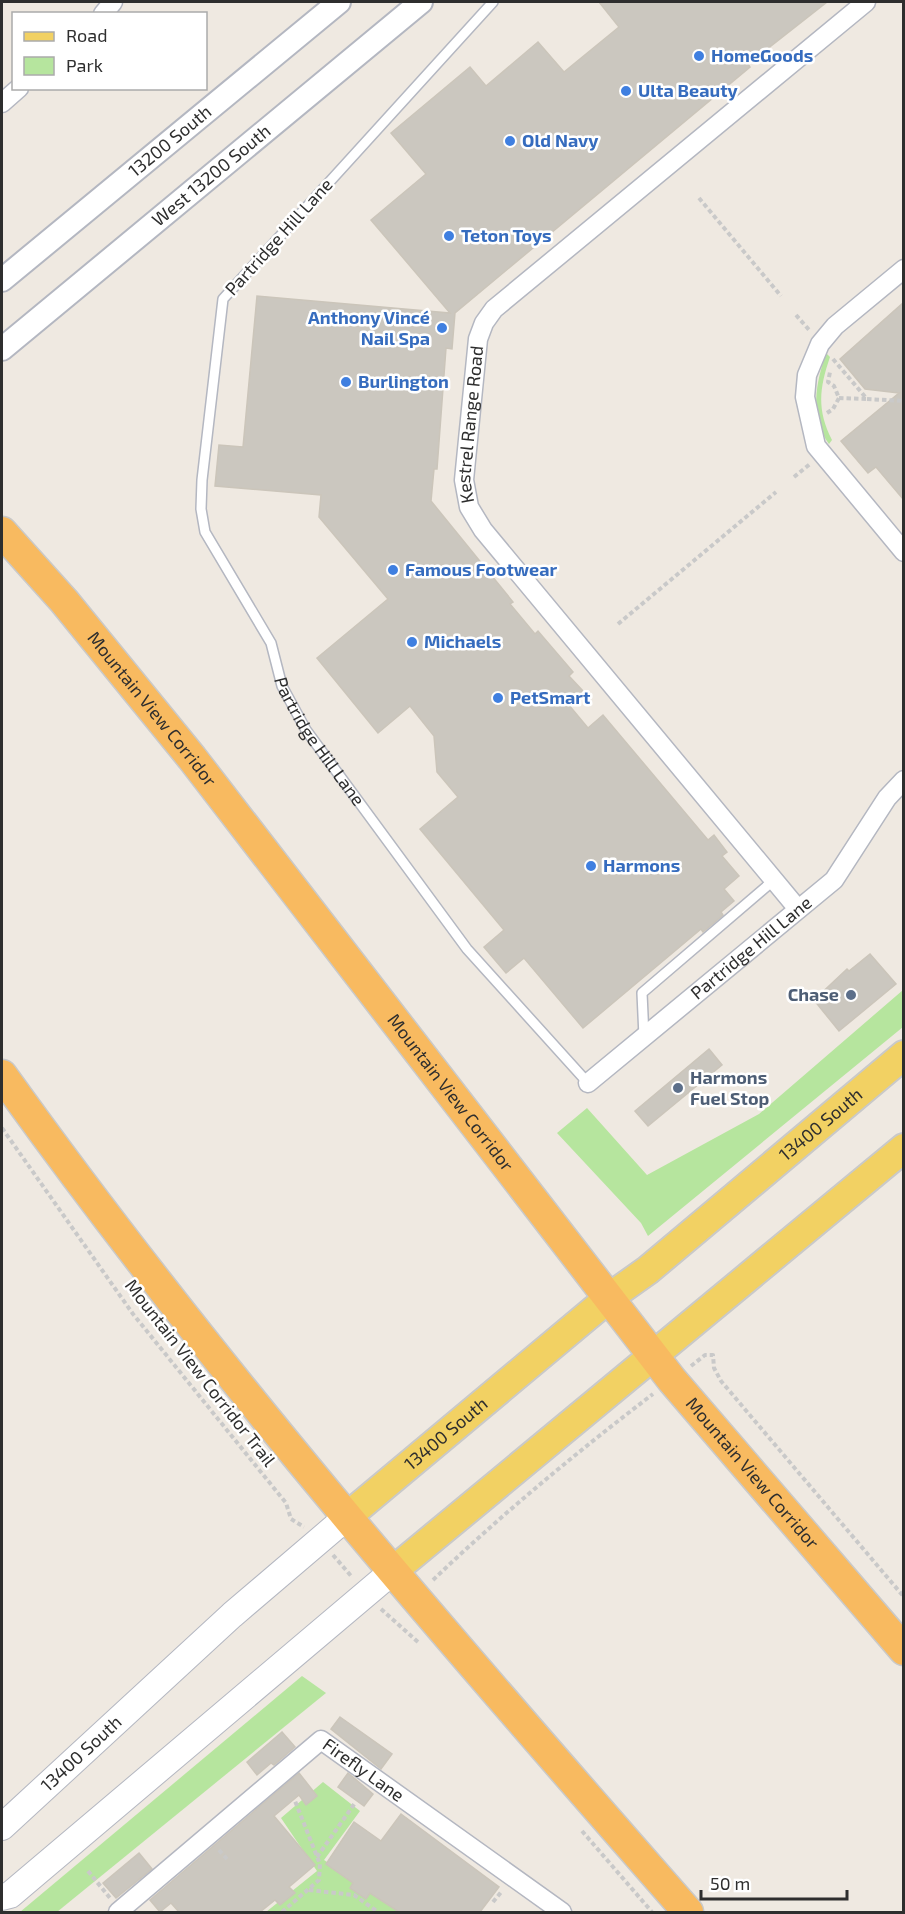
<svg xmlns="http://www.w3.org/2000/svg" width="905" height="1914" viewBox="0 0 905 1914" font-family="'Exo 2',sans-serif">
  <rect width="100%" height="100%" fill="#efe9e1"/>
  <!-- green -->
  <g fill="#b6e59e">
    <path d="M826 353 830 357C819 389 817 410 832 440L829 444C809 416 816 383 826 353Z"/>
    <polygon points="903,990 903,1027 648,1236 641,1223 557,1133 587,1108 647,1175 759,1114"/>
    <polygon points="302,1676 326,1693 57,1912 20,1912"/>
    <polygon points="323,1782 360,1811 324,1860 402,1912 266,1912 317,1871 281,1818"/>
  </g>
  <!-- building -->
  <g fill="#cbc7bf" stroke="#cbc5ba" stroke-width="1.5">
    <polygon points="599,2 827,2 748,64 750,67 455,313 452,349 446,348 437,469 434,469 431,501 513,602 510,604 535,634 538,631 573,672 569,676 583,691 568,704 588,728 603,715 708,840 714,835 727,852 722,856 739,876 724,889 734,901 721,912 723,915 703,932 701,929 583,1028 524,958 506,973 484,947 504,930 420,829 458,797 437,772 434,736 410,706 378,733 317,658 388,599 319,517 321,495 215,486 219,445 243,447 257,296 450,313 371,220 426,174 391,133 470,67 486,86 538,42 564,72 619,27"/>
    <polygon points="903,303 903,499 876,467 868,473 841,441 899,393 865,389 840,359"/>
    <polygon points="870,954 896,984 839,1031 814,1000 847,969 849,971"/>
    <polygon points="709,1049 722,1065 648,1126 635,1111"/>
    <polygon points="340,1717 392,1754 381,1769 331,1729"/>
    <polygon points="282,1732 295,1747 274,1765 271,1763 257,1775 247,1762"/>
    <polygon points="299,1773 317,1796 306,1805 299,1795 274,1816 315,1865 289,1887 295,1893 280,1905 275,1900 260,1912 179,1912 171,1903 160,1912 150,1900"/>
    <polygon points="348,1773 373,1794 364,1806 338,1787"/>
    <polygon points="401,1814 499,1887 480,1912 399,1912 370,1893 366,1899 350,1888 353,1883 326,1864 354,1822 381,1841"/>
    <polygon points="139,1853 152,1869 116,1898 103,1883"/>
  </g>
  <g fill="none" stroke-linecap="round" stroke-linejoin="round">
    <defs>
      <g id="service">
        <path id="s1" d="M493 2 223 299 202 480 201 509 205 532 271 643 282 686 306 730 467 949 588 1083"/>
        <polyline points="644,1037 642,993 774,880"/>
      </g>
      <g id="minor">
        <polyline points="103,14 113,2"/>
        <polyline points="2,103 19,88"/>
        <polyline points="904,269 835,326 820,344 807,375 805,397 816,446 904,552"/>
        <path id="s2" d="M798 909 483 530 469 507 464 480 478 339 484 323 494 309 866 2"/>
        <path id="s3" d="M588 1083 834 880 887 798 904 780"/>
        <path id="s4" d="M118 1912 321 1740 562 1912"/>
      </g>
      <g id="tertiary">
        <path id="s5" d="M2 280 339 2"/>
        <path id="s6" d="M2 349 421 2"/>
      </g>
      <g id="secondary">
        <path id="s7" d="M2 1827 232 1615 348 1516"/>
        <polyline points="2,1897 10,1895 393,1571"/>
      </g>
      <g id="primary">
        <path id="s8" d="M348 1516 610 1297 648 1270 904 1055"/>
        <polyline points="393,1571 904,1148"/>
      </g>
      <g id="trunk">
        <path id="s9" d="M2 532 64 601 192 758 672 1380 904 1650"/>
        <path d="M2 1075C212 1368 450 1641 688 1912"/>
      </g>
    </defs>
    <!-- service casing -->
    <use href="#service" stroke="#b4b7c1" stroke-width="12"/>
    <!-- minor casing -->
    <use href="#minor" stroke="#b4b7c1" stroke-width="21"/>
    <!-- tertiary casing -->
    <use href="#tertiary" stroke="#b4b7c1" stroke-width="26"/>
    <!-- secondary casing -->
    <use href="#secondary" stroke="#b4b7c1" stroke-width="28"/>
    <!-- primary casing -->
    <use href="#primary" stroke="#c9c9c9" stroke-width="32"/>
    <!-- trunk casing -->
    <use href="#trunk" stroke="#c9c9c9" stroke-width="33"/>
    <!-- path -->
    <g stroke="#c9c9c9" stroke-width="4" stroke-dasharray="4.5 3" stroke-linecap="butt">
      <polyline points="699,198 781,296"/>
      <polyline points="796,315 810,331"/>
      <polyline points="833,359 867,399 904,401"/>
      <polyline points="839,398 867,399"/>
      <polyline points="827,413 833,409 839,398 834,386 828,382 830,372"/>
      <polyline points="794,477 810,464"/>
      <polyline points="618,624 776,492"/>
      <polyline points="2,1128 133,1314 286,1503 291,1519 304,1527"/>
      <polyline points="691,1366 705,1355 713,1355 714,1368 721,1381 904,1597"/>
      <polyline points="333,1555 352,1577"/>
      <path d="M433 1580C502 1514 577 1452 653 1394"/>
      <polyline points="381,1609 418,1642"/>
      <polyline points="582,1831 652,1912"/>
      <polyline points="219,1850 227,1859"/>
      <polyline points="317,1857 355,1803"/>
      <polyline points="88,1871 110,1898"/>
      <polyline points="309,1890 354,1895 378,1912"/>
      <polyline points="493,1902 502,1891"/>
      <polyline points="282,1912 319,1880 320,1864 295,1801"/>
    </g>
    <!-- service -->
    <use href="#service" stroke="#fff" stroke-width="9"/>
    <!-- minor -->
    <use href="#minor" stroke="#fff" stroke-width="18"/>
    <!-- tertiary -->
    <use href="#tertiary" stroke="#fff" stroke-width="22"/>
    <!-- secondary -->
    <use href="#secondary" stroke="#fff" stroke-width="26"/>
    <!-- primary -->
    <use href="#primary" stroke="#f2d163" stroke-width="28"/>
    <!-- trunk -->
    <use href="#trunk" stroke="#f8ba60" stroke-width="30"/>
  </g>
  <!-- markers -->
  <g fill="#3f7fe0" stroke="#fff" stroke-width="2">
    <circle cx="699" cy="56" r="6"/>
    <circle cx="626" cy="91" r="6"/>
    <circle cx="510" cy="141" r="6"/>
    <circle cx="449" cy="236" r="6"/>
    <circle cx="442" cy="328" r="6"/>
    <circle cx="346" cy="382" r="6"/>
    <circle cx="393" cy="570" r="6"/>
    <circle cx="412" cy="642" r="6"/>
    <circle cx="498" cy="698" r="6"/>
    <circle cx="591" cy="866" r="6"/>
  </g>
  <g fill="#5c6f8a" stroke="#fff" stroke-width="2">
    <circle cx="851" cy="995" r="6"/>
    <circle cx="678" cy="1088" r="6"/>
  </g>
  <g text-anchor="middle" stroke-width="5" stroke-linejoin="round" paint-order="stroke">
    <!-- shop labels -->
    <g font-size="18" font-weight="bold" fill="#366cbe" stroke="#fff" text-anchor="start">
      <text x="711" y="62">HomeGoods</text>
      <text x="638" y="97">Ulta Beauty</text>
      <text x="522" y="147">Old Navy</text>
      <text x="461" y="242">Teton Toys</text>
      <text x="430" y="324" text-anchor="end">Anthony Vincé<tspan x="430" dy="21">Nail Spa</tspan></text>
      <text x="358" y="388">Burlington</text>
      <text x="405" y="576">Famous Footwear</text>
      <text x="424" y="648">Michaels</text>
      <text x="510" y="704">PetSmart</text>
      <text x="603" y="872">Harmons</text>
    </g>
    <!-- street labels -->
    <g font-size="18" fill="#2e2e2e" stroke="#fff">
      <text dy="6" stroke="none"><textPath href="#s5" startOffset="218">13200 South</textPath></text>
      <text dy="6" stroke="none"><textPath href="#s6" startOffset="272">West 13200 South</textPath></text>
      <text transform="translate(279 237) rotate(-48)" y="6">Partridge Hill Lane</text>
      <text dy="6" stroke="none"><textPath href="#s2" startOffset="603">Kestrel Range Road</textPath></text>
      <text dy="6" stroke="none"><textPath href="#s9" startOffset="232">Mountain View Corridor</textPath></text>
      <text dy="6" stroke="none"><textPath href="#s1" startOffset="876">Partridge Hill Lane</textPath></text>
      <text dy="6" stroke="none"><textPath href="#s3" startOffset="212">Partridge Hill Lane</textPath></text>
      <text dy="6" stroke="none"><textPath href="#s9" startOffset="718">Mountain View Corridor</textPath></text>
      <text dy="6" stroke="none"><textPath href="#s8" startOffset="614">13400 South</textPath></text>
      <text transform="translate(200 1373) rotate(52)" y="6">Mountain View Corridor Trail</text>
      <text dy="6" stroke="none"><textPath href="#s8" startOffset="128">13400 South</textPath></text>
      <text dy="6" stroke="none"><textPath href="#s9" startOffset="1204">Mountain View Corridor</textPath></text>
      <text dy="6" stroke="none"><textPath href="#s7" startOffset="108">13400 South</textPath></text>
      <text dy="6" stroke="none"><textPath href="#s4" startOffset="318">Firefly Lane</textPath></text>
    </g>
    <!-- service labels -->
    <g font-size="18" font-weight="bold" fill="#4e5e75" stroke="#fff" text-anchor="end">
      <text x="839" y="1001">Chase</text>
      <text x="690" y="1084" text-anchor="start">Harmons<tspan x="690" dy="21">Fuel Stop</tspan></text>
    </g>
  </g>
  <!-- border -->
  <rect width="905" height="1914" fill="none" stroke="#2e2e2e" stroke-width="6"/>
  <!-- legend -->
  <rect x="12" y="12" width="195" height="78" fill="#ffffff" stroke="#ababab" stroke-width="1.5"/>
  <rect x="24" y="32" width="30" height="9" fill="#f2d163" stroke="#ababab" stroke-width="1.5"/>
  <text x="66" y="42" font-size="18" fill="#2e2e2e">Road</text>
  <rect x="24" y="57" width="30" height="18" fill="#b6e59e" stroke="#ababab" stroke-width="1.5"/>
  <text x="66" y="72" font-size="18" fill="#2e2e2e">Park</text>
  <!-- scale -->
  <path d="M701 1890v9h146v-9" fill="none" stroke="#2e2e2e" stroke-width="3"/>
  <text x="710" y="1890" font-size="18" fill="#2e2e2e" stroke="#ffffff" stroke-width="4.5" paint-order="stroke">50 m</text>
</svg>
